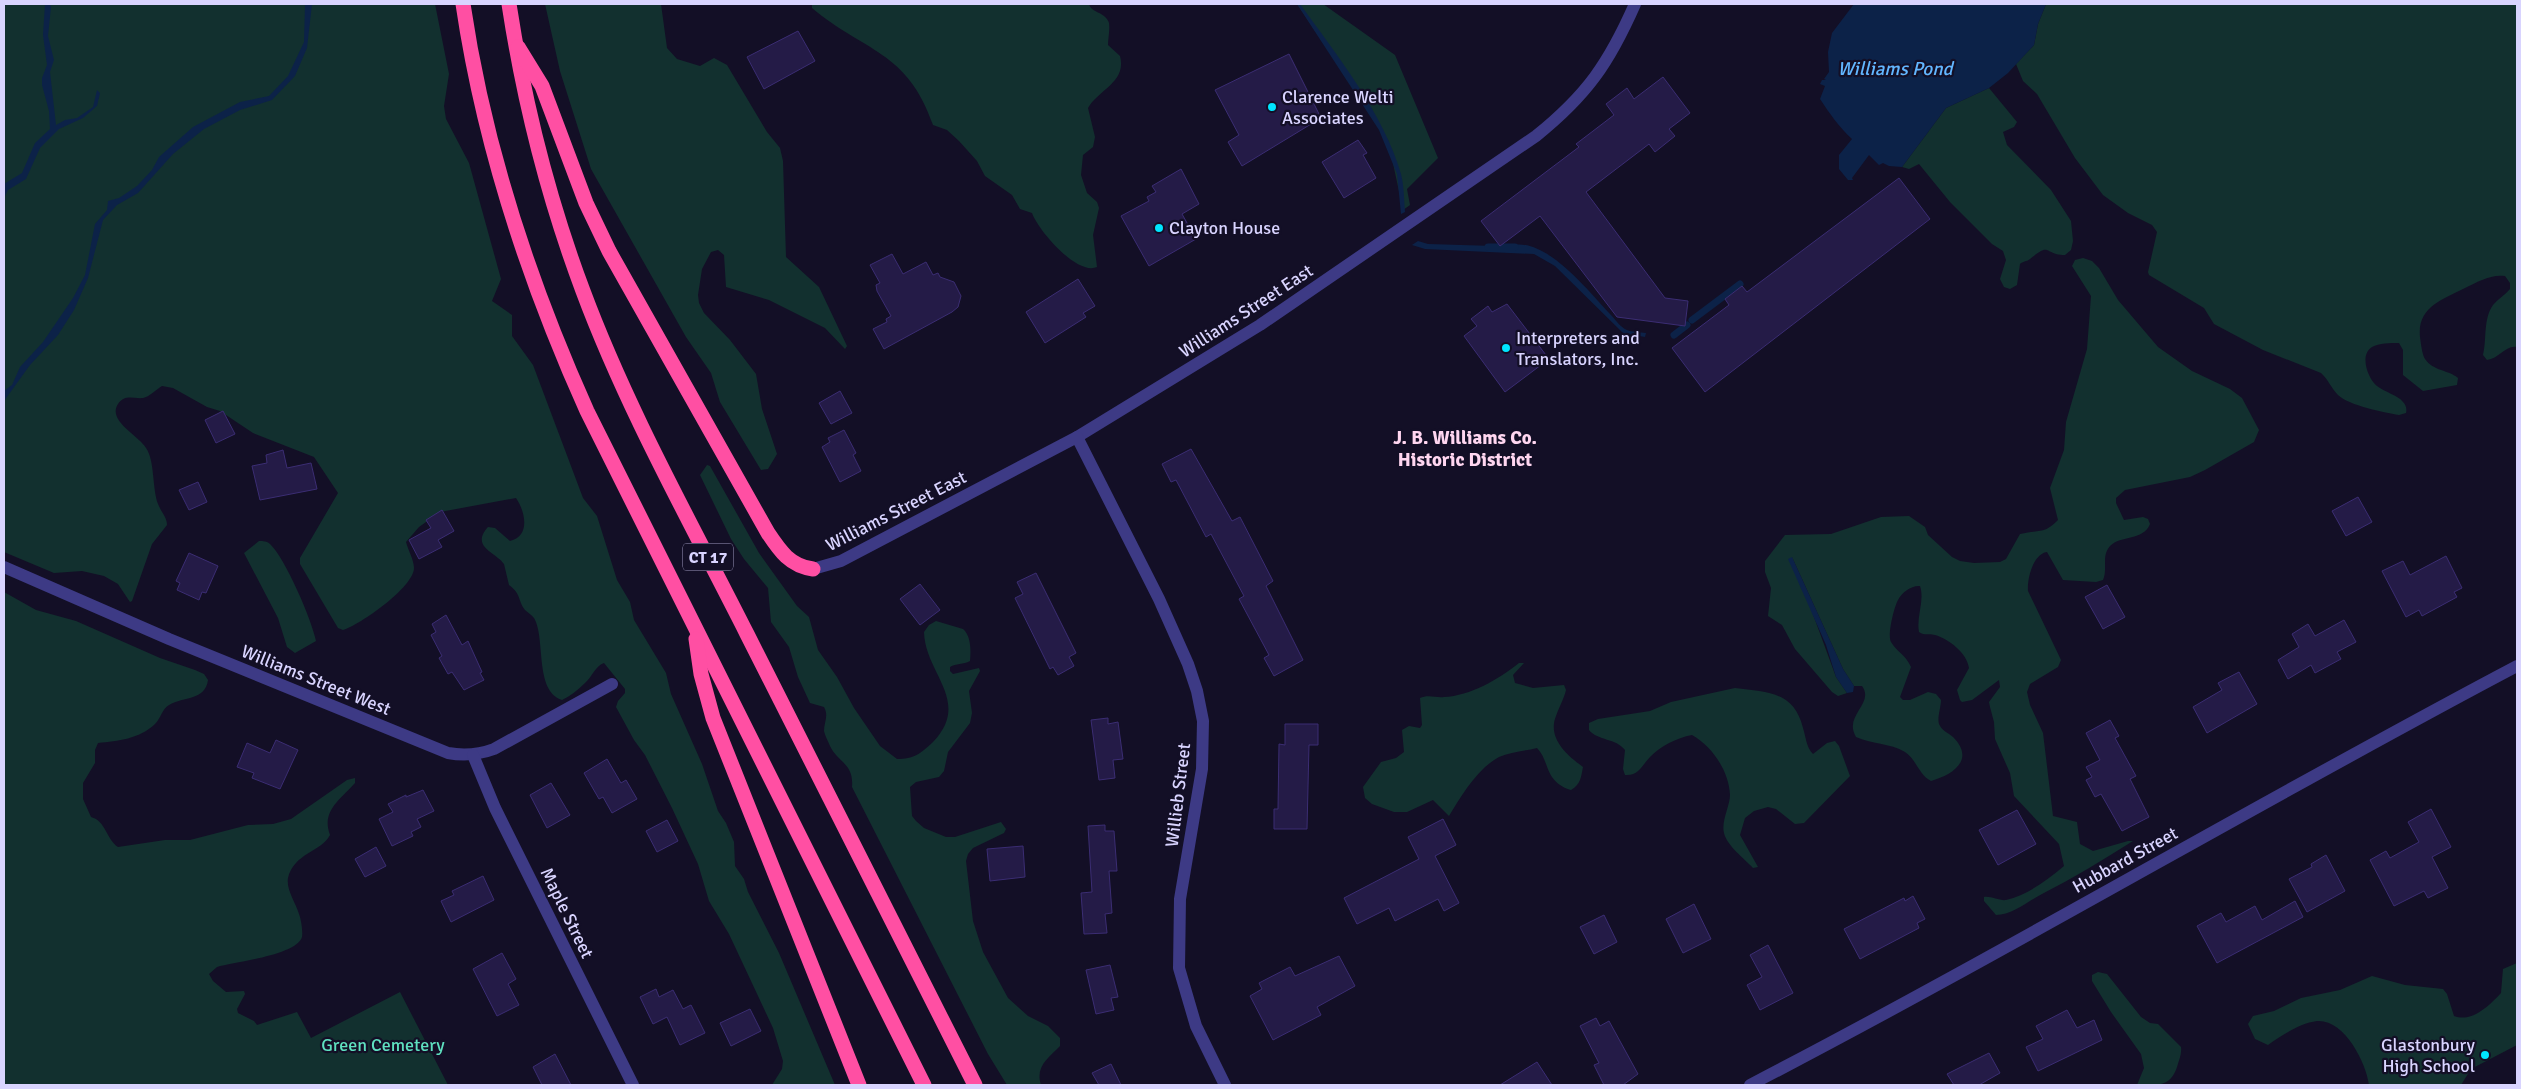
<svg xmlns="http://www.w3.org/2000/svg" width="2521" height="1089" viewBox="0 0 2521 1089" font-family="Signika,sans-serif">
  <rect width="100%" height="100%" fill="#130f26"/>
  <!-- green -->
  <g fill="#12302f">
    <path d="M4 4H435L449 74 444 106 446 119 469 163 501 279 492 301 512 315V336L533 365 583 498 597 516 617 580 630 602 634 620 666 673 671 694 702 764 718 811 726 823 734 842 735 866 744 879 748 892 779 953 835 1085H772L782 1069 783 1061 773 1028 729 934 709 901 698 864 672 808 645 755 634 740 616 707 618 701 625 693V689L604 663C596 665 592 677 585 683 578 690 570 696 562 700 534 691 546 638 534 618 532 615 528 613 525 610 517 599 522 595 509 585L504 564C496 552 470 547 488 527L495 528 510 541C531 536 525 511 516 498L440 512 419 527 406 542C408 550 414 560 414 568 414 587 360 625 343 630L338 628 300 564V558L338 493 314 457 253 433 220 411 207 407 173 388 162 386C157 389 149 397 143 398 133 399 125 394 118 404 107 421 138 435 146 448 155 461 152 488 158 504 161 512 167 517 167 525L152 544 132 601 130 602 118 584 104 576 82 571 54 573 4 552Z"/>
    <polygon points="545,4 661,4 667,48 677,59 700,66 714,58 727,65 767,132 780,148 783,161 786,257 819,287 847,346 845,349 825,328 769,300 726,287 724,255 718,250 711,252 702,269 698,295 699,303 704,313 730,340 756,374 762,409 777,454 768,469 761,470 720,402 711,373 686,337 591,169 560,71"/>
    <path d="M812 4H1089C1091 13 1106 12 1109 23 1110 30 1108 39 1108 45L1120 56C1127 82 1098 90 1088 108L1095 137 1093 147 1083 155 1081 175 1087 193 1097 202 1099 208 1093 235 1097 267C1077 276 1038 230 1032 213L1020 209 1012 195 985 176 977 161 959 141 947 130 933 125C907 50 864 52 812 8Z"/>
    <polygon points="1297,4 1323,4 1395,55 1438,158 1407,189 1410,205 1403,210 1388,140"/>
    <path d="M2046 4H2517V347C2505 345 2499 359 2487 360L2483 355C2487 339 2483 319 2493 305 2498 299 2505 295 2510 289V283L2505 276C2491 274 2477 282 2465 288 2442 300 2417 307 2420 337 2421 344 2422 354 2425 359 2433 371 2449 370 2458 378L2457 385 2423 391 2403 375V350L2399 343C2390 343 2379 343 2372 347 2359 355 2368 379 2377 386 2384 392 2398 395 2403 402 2406 405 2407 409 2406 413L2399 415C2383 412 2350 406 2338 395 2331 388 2328 379 2321 373L2263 350 2214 324 2204 308 2149 275 2148 272 2157 232 2152 225 2128 213 2103 195 2075 158 2037 94 2023 81 2016 64 2034 45 2038 24Z"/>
    <path d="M1989 88 2017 122 2014 127 2003 132 2007 145 2051 190 2071 221 2073 241 2071 250 2065 255C2043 255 2052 241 2030 259 2026 262 2023 261 2020 264L2017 285 2010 289 2004 287 2000 279 2006 260 2003 251 1992 244 1950 202 1919 164 1909 169 1902 167 1946 108Z"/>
    <path d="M2083 258 2092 261 2099 268 2118 300 2158 347 2192 371 2230 389 2242 398 2259 430 2254 442 2205 470 2190 477 2125 490 2116 498V503L2124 520 2143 517 2148 519 2150 524C2143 541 2121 535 2110 546 2101 556 2108 569 2103 580L2096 582 2063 580 2047 552C2033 554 2027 579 2028 591L2061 660 2058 667 2030 684 2027 692 2030 705 2043 733 2053 816 2077 822 2080 844 2093 851 2128 841H2133C2103 860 2073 878 2042 894 2028 901 2012 915 1996 915L1984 901V897C1991 896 2000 901 2006 900 2028 895 2047 880 2064 866L2059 844 2014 796 2010 773 1995 739 1994 722 1990 707 1989 702 2000 687 1999 680 1972 700 1962 702 1960 700 1957 690 1969 668C1967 653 1949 639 1935 635 1929 633 1925 636 1919 632 1916 616 1925 601 1920 586 1912 585 1902 592 1898 600 1894 607 1887 636 1891 642 1897 652 1906 655 1911 667L1900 697 1903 700H1910L1928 692 1936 694 1941 700C1941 707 1937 718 1939 724 1942 731 1947 732 1953 737 1976 760 1952 775 1931 781 1919 775 1916 759 1905 752 1890 743 1871 744 1856 737 1843 715 1875 704 1862 686H1854L1843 669 1792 557 1836 677 1847 693 1838 696 1832 692 1795 649 1782 625 1768 616 1771 588 1765 572V561L1785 535 1831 534 1881 517 1909 516 1925 527 1928 535 1952 557 1960 561 1974 563 2000 562 2006 559 2020 534C2040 529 2043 535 2058 520L2050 488 2064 450 2066 422 2087 349 2091 296 2072 266 2075 260Z"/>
    <path d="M707 465 710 466 759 553 797 606 809 617 818 650 837 677 854 708 880 746 897 759C914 759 920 754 933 742 972 701 925 674 924 632L929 625 936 621 963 629C971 636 971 650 970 661 963 665 956 663 950 667V671L953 674 979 668 980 671 969 691 972 713 970 723 948 752 944 771 939 777 916 782 910 787 912 816 916 821 924 828 946 837H955L1001 822 1006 829 1004 833 973 848 968 854 966 861 973 921 983 952 1008 998 1028 1016 1048 1026 1060 1038V1046C1048 1058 1035 1067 1041 1085H1007L988 1054 852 787C854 763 838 763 830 746 828 741 825 736 824 731 824 722 829 716 824 707L810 703 798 677 789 647 771 622 768 588 744 559 731 539 700 475Z"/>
    <path d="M259 541C263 541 267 541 270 544 285 558 312 620 316 641L295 653 287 647 278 618 244 553Z"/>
    <path d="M4 592 36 610 76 621 160 658 195 670 204 674 208 680C205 701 184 696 169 705 162 709 161 718 155 724 139 739 118 741 98 743L95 750V763L83 783V799L91 817C106 821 106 839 118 847L165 840H190L248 825 273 824 291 819 347 780 355 778V783C340 800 321 811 330 835 321 852 294 853 288 878 286 890 296 903 299 914 301 919 303 931 302 937 297 955 235 962 217 967L209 974 213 981 226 992 244 991 245 994 237 1009 238 1013 254 1021 257 1025 297 1012 311 1038 400 992 448 1085H4Z"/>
    <path d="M1519 663H1524L1513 675 1515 683 1533 688 1564 685 1566 690C1564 699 1559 707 1556 716 1547 738 1567 755 1583 767 1581 777 1581 784 1571 790 1544 782 1550 761 1537 748 1525 751 1510 752 1499 757 1478 768 1461 796 1449 816L1433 800 1407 812H1394L1372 804 1365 798 1363 787 1381 762 1396 758 1404 752 1402 730 1409 726 1420 728 1422 725 1420 698C1428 694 1436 698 1444 697 1470 696 1499 679 1519 663Z"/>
    <path d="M1735 688C1767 692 1794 691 1803 728 1806 737 1806 747 1813 754L1827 743 1835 741 1839 746 1850 776 1804 823 1795 824 1776 809 1768 807 1754 811 1745 818 1740 835 1758 867 1753 868C1744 858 1727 846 1724 833 1721 821 1730 806 1730 795 1729 771 1712 746 1692 735 1676 738 1661 746 1650 757 1642 765 1639 776 1625 775L1623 769 1625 750C1616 738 1598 741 1589 730V723L1598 719 1650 711 1671 702Z"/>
    <path d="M2517 963V1045L2471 1069 2461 1085H2369C2366 1062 2344 1019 2317 1021 2300 1023 2281 1036 2268 1045L2255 1039 2248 1024 2253 1016 2274 1011 2301 998 2340 990 2372 976 2405 985 2443 989 2447 994 2454 1016C2472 1023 2490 1005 2501 993L2503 969Z"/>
    <path d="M2098 972 2107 974 2141 1017 2150 1023 2158 1024 2181 1047C2182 1054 2179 1060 2177 1067 2170 1088 2156 1085 2137 1085L2144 1068 2141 1054 2111 1012 2092 981V975Z"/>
  </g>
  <!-- water -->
  <g fill="#0c2248">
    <polygon points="45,4 50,4 51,7 48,36 54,60 50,72 56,125 65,120 77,118 93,107 97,90 100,93 97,106 83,118 59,129 40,148 26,179 8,190 4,198 4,184 22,173 35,143 50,129 49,111 42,85 42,78 47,65 43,35"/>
    <polygon points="305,4 312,4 307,48 295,76 272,100 240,110 204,129 173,154 138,193 117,205 103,220 88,278 74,310 58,335 30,365 4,401 4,391 12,385 20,367 43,342 73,298 85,275 95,224 107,210 108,201 119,198 137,186 152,170 159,157 193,127 240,102 269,96 288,76 304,42"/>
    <path d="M1297 4H1300C1336 54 1384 114 1401 174 1404 186 1404 199 1405 212L1401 214 1397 174 1379 130Z"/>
    <path d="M1854 4H2046L2038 24 2034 45 2008 73 1989 88 1946 108 1902 167 1889 166 1883 163 1879 165 1869 155 1852 178 1853 180H1848L1839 169V155L1852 139C1839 127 1830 114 1820 99L1825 86 1820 84 1822 80H1826L1824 79 1829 72 1828 52 1832 33Z"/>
    <path d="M1418 241 1428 244 1494 246 1502 249C1539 227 1587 290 1610 314 1615 319 1621 328 1627 330 1632 332 1640 332 1646 333L1645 337 1623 333 1555 266 1534 254 1425 249 1412 245Z"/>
    <polygon points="1792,557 1843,669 1854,686 1853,692 1847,693 1836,677 1826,645 1788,559"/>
  </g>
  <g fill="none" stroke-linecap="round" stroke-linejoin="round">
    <!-- stream -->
    <g stroke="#0c2248" stroke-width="7">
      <polyline points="1488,247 1515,247"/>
      <polyline points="1692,320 1740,284"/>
      <polyline points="1674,335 1687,325"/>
    </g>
  </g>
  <!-- building -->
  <g fill="#241b47" stroke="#3b2d73">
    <polygon points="798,31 815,61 764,89 747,57"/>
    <polygon points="1289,54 1321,118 1242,166 1228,142 1239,135 1215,90"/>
    <polygon points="1663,77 1690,113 1669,129 1675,136 1655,152 1649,144 1586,192 1665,298 1688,301 1685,326 1617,317 1540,216 1500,246 1481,221 1579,147 1576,144 1614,115 1606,104 1627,88 1634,99"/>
    <polygon points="1358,140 1367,153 1363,155 1376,178 1344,198 1322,162"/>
    <polygon points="1181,169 1199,204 1182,214 1196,239 1149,266 1121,216 1149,201 1147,197 1156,192 1152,186"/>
    <polygon points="1899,178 1930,219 1705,392 1672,348 1729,305 1725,299 1742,286 1747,292"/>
    <polygon points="892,254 903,274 926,262 933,275 938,273 940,277 954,282 961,296 958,307 952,312 884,349 873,329 887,322 886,319 891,316 877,291 876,285 880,283 870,265"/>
    <polygon points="1078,279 1095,306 1083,313 1086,317 1045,343 1026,312"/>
    <polygon points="1507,304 1549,359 1505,392 1464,336 1477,326 1471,319 1488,306 1492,312"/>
    <polygon points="840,391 852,413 831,424 819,403"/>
    <polygon points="223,411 235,434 216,443 205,420"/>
    <polygon points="844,430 856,453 853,455 861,471 840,482 822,447 830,442 828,438"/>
    <polygon points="1191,449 1232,521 1240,517 1273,581 1266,586 1303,660 1274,676 1264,658 1269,655 1239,599 1244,596 1211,534 1206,537 1176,480 1171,482 1162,464"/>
    <polygon points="283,450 287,468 311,463 317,489 260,500 252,466 267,463 266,455"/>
    <polygon points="198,482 207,502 189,510 179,490"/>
    <polygon points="2358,497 2372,522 2346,536 2332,511"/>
    <polygon points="442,510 454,531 438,540 442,547 419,559 409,540 431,528 426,520"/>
    <polygon points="189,553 218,566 206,593 202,592 199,600 177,590 180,583 176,581"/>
    <polygon points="2446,556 2462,588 2454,592 2457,597 2422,616 2419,610 2406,617 2382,571 2403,561 2410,575"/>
    <polygon points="1036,573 1076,653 1069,657 1074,666 1058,675 1053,667 1050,669 1015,598 1023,594 1017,582"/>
    <polygon points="920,584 940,610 920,625 900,599"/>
    <polygon points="2107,585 2125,617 2103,629 2085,597"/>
    <polygon points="446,615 462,645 468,641 482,672 480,673 484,680 464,690 452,672 448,674 439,658 442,656 431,635 436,632 432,624"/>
    <polygon points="2344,620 2356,642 2337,652 2341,659 2315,673 2311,665 2288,679 2278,660 2299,647 2292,634 2308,624 2315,636"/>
    <polygon points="2239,672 2257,704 2207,733 2193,707 2222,690 2218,683"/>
    <polygon points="1108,718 1108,724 1118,722 1123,759 1113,760 1115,778 1099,780 1091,720"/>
    <polygon points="2110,720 2119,736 2115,738 2136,776 2130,779 2149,817 2122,831 2101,794 2095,797 2086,780 2092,777 2086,767 2100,760 2086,733"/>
    <polygon points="1285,724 1318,724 1318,745 1309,745 1307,829 1274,829 1274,809 1278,809 1279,744 1285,745"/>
    <polygon points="276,740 298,750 280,789 252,778 254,773 237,767 247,743 270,753"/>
    <polygon points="607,759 621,783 626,780 637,799 612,813 603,797 599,799 584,773"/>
    <polygon points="551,783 570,815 547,828 530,795"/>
    <polygon points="423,790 434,811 417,819 421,827 411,832 413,836 392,846 379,819 393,812 388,804 406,795 406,797"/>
    <polygon points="2431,809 2451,847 2432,857 2448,888 2428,898 2424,891 2394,906 2370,860 2386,851 2390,858 2419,842 2408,822"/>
    <polygon points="2017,810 2036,844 1998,865 1979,830"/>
    <polygon points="1443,819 1456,845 1435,856 1459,903 1444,911 1438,899 1395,921 1389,908 1357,924 1344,898 1419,859 1408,837"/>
    <polygon points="667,820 678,841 657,852 646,831"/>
    <polygon points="1105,825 1105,831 1114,831 1117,871 1109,871 1112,913 1105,914 1107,933 1084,934 1081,893 1092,892 1088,826"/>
    <polygon points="1023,846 1025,877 990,881 987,849"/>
    <polygon points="376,847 386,866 365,877 355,859"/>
    <polygon points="2326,855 2345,891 2307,912 2289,879 2312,867 2311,864"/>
    <polygon points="483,876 494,900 451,922 441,901 454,895 452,891"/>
    <polygon points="1913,896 1925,919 1917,923 1919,928 1860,959 1844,929 1904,898 1905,901"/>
    <polygon points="2295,901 2303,917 2217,963 2197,926 2221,913 2226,922 2255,906 2262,920"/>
    <polygon points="1694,904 1711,939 1683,953 1666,919"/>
    <polygon points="1604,915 1617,942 1594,954 1580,927"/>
    <polygon points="1768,945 1793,993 1760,1010 1747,985 1762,977 1750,955"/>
    <polygon points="502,953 516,979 508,984 519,1005 497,1016 473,969"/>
    <polygon points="1339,956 1355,986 1317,1007 1321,1015 1273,1040 1250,996 1262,989 1259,983 1290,967 1295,976"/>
    <polygon points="1110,965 1118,997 1111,998 1114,1010 1096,1014 1086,970"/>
    <polygon points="656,989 659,997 673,990 683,1009 691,1005 705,1033 680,1045 667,1017 653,1024 640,997"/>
    <polygon points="750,1009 761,1031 731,1046 720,1023"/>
    <polygon points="2067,1010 2077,1028 2094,1020 2102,1040 2038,1071 2026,1047 2043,1039 2036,1026"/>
    <polygon points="1596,1018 1600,1026 1609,1021 1638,1074 1623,1085 1604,1085 1594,1065 1599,1063 1580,1026"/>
    <polygon points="1989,1053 2000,1073 1979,1085 1954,1085 1947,1074"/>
    <polygon points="555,1054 571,1085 542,1085 533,1067"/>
    <polygon points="1537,1062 1552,1085 1500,1085"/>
    <polygon points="1111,1064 1121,1085 1099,1085 1092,1073"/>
  </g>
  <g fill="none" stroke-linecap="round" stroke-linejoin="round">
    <!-- minor -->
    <g stroke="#3d3a85" stroke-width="12">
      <path d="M1077 437 1260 325 1536 136C1587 95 1609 63 1635 4"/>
      <path d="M4 567 169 639 448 753C465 756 478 755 494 749L612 684"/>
      <polyline points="473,755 495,808 633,1085"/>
    </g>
    <!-- tertiary -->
    <g stroke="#3d3a85" stroke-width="12">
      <polyline points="813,569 841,561 1077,437 1159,599 1188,664 1197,691 1203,721 1202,769 1180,899 1179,968 1196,1026 1225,1085"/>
      <path d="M1750 1085C2008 951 2259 802 2517 666"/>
    </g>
    <!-- motorway -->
    <g stroke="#ff4fa3" stroke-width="15">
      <path d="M463 4C484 146 528 280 587 411L924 1085"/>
      <path d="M509 4C524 102 548 198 583 291 627 409 690 521 747 634 823 784 899 935 975 1085"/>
      <path d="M518 47 542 86 586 203 609 251 768 533C780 551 790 566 813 569"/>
      <polyline points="696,639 701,674 713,718 859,1085"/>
    </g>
  </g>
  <!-- markers -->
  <g fill="#00e5ff" stroke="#130f26" stroke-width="2">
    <circle cx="1272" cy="107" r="5"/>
    <circle cx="1159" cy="228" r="5"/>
    <circle cx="1506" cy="348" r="5"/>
    <circle cx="2485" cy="1055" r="5"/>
  </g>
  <g text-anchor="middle" stroke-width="4.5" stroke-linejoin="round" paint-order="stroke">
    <!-- shield labels -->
    <rect fill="#130f26" stroke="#9e99be" stroke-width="1" x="683" y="543.5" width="50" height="27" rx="4"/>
    <g font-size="16" font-weight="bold" fill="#d9d4ff">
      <text x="708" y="563">CT 17</text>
    </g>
    <!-- poi labels -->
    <g font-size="18" fill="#d9d4ff" stroke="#130f26" text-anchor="start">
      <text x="1282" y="103">Clarence Welti<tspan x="1282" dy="21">Associates</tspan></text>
      <text x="1169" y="234">Clayton House</text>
      <text x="1516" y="344">Interpreters and<tspan x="1516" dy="21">Translators, Inc.</tspan></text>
      <text x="2475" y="1051" text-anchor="end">Glastonbury<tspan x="2475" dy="21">High School</tspan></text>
    </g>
    <!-- street labels -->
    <g font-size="18" fill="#d9d4ff" stroke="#130f26">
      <text transform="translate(1246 311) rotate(-33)" y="6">Williams Street East</text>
      <text transform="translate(896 511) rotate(-27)" y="6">Williams Street East</text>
      <text transform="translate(316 680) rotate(22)" y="6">Williams Street West</text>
      <text transform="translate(1178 795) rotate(-83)" y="6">Willieb Street</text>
      <text transform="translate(2125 860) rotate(-29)" y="6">Hubbard Street</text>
      <text transform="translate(567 913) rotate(64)" y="6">Maple Street</text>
    </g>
    <!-- park labels -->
    <g font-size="18" fill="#5fe0c0" stroke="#130f26">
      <text x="383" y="1051">Green Cemetery</text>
    </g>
    <!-- water labels -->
    <g font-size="19" font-style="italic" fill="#62b6ff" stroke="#130f26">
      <text x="1895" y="75">Williams Pond</text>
    </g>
    <!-- neighbourhood labels -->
    <g font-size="19" font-weight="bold" fill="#ffd6f0" stroke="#130f26">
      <text x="1465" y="444">J. B. Williams Co.<tspan x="1465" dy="22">Historic District</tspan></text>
    </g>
  </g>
  <!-- border -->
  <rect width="2521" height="1089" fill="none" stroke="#d9d4ff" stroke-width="10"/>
</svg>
